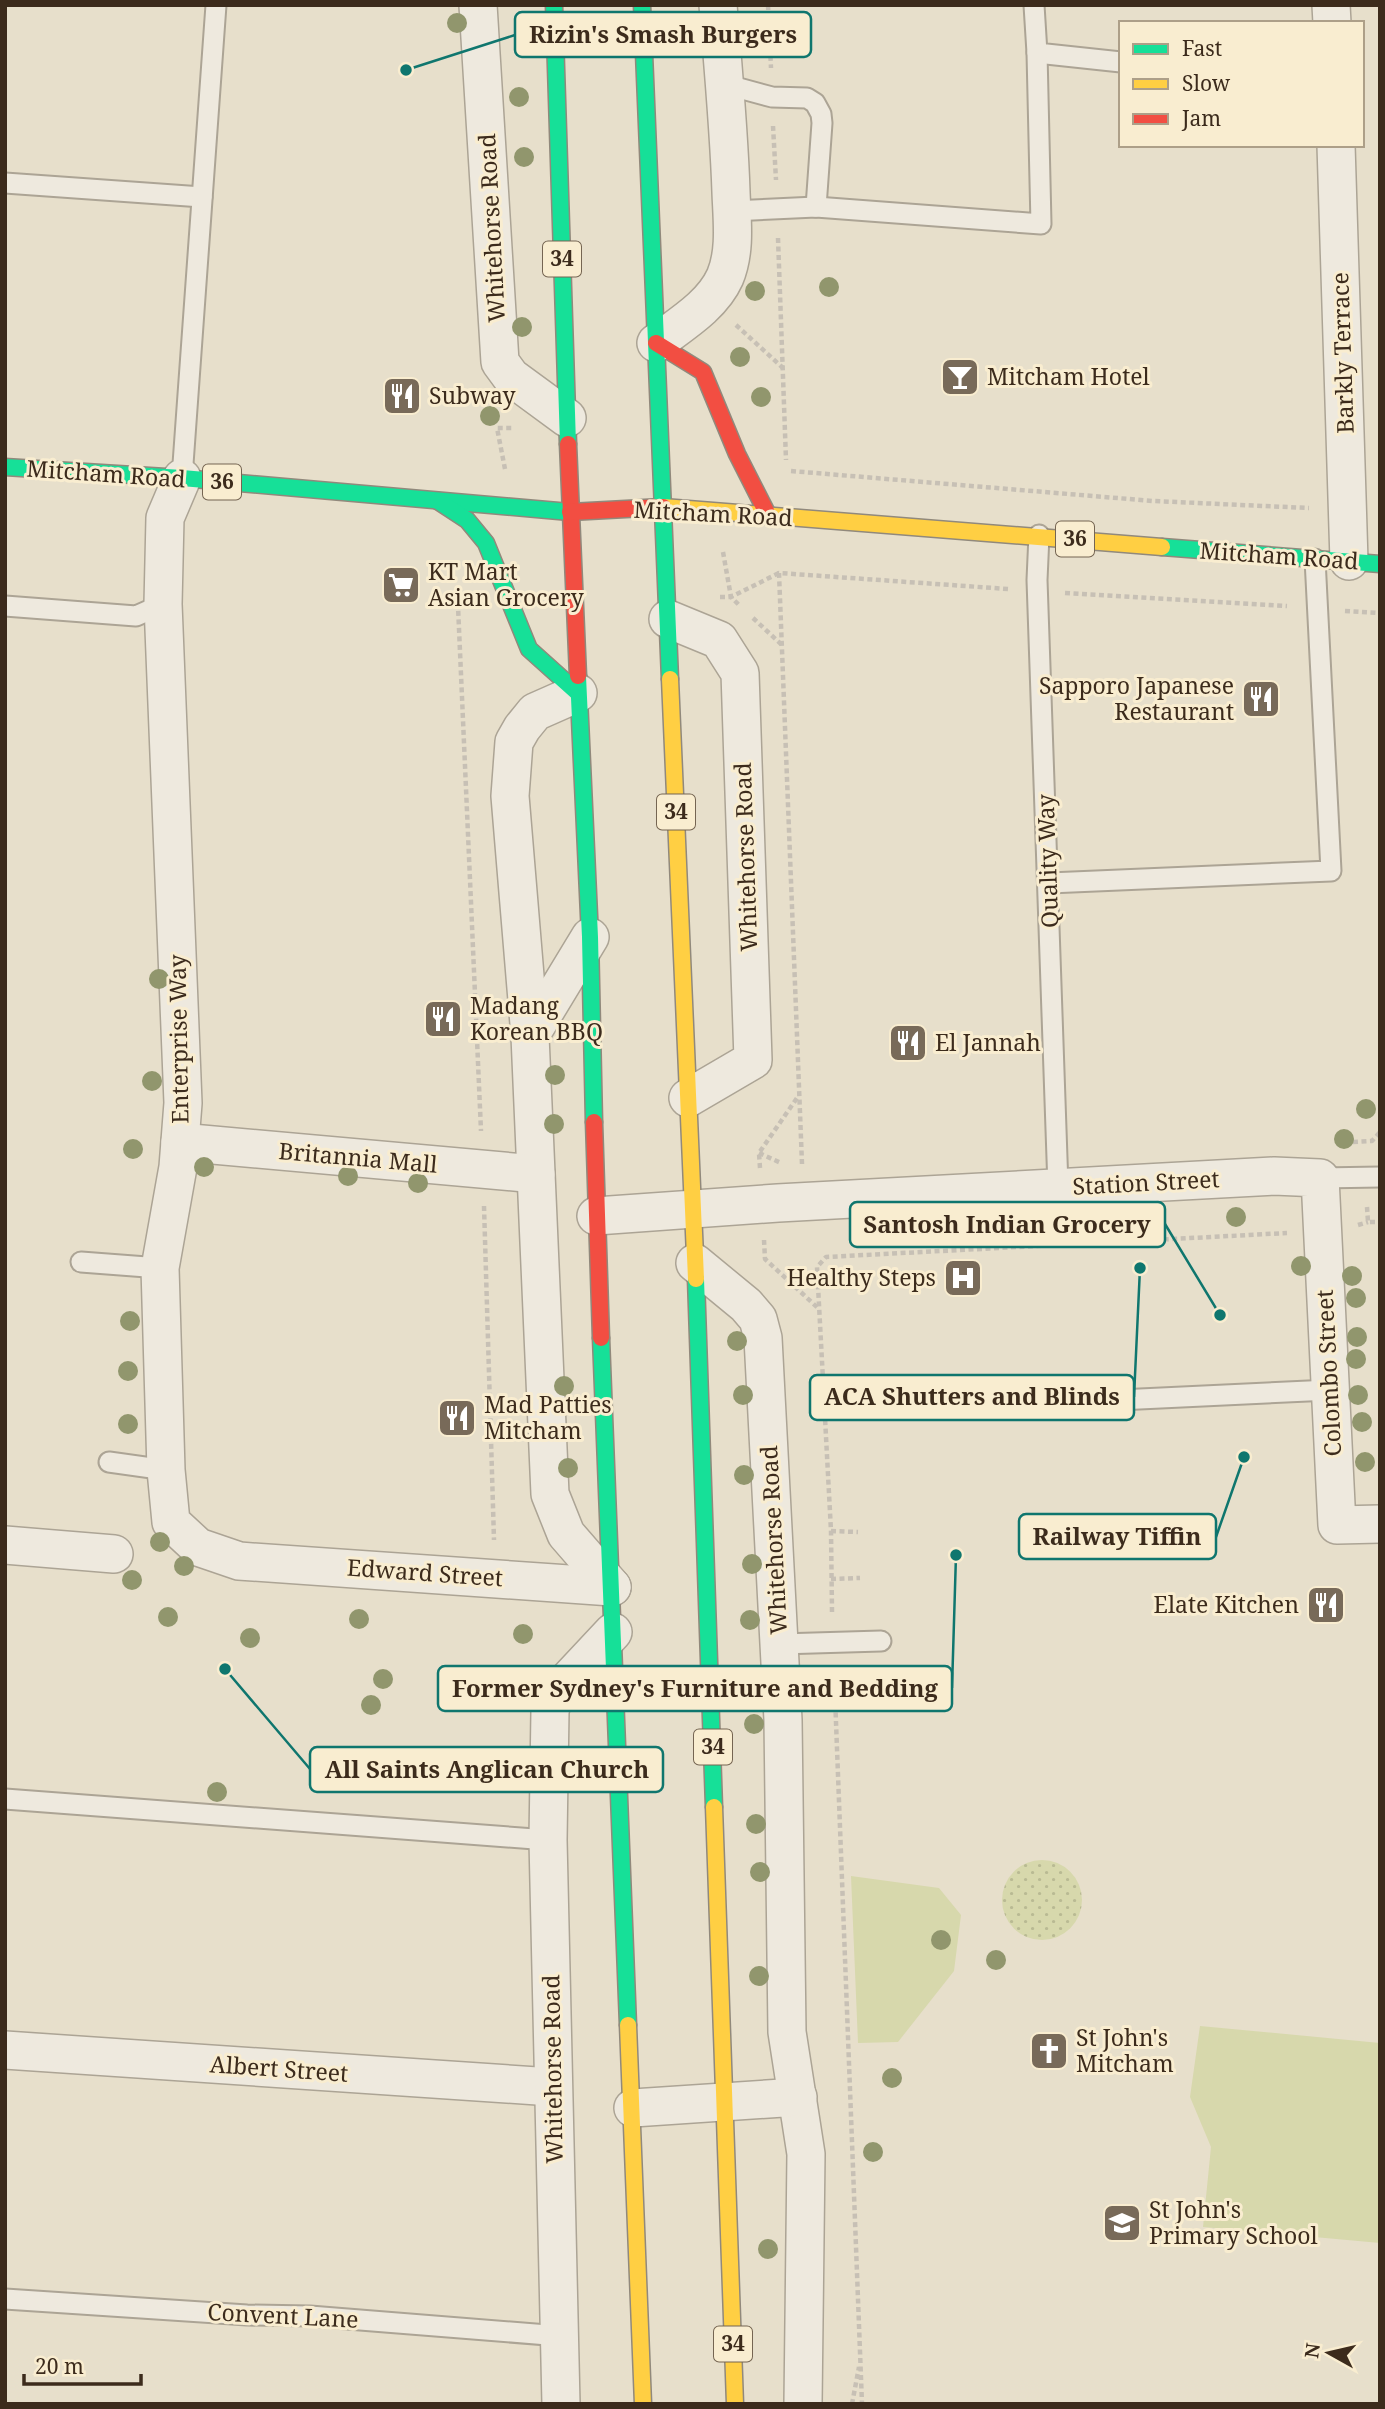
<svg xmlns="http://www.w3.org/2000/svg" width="1385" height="2409" viewBox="0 0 1385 2409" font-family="'Noto Serif',serif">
  <defs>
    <pattern id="garden-dots" width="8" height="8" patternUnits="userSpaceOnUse" patternTransform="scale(1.75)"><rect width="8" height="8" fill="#d7d8ac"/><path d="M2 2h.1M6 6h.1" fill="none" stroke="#b9ba93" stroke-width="1.8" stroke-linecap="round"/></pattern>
  </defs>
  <rect width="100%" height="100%" fill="#e7dfcb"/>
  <!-- green -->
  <g fill="#d7d8ac">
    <polygon points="851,1876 939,1888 961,1915 954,1971 898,2042 858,2043"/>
    <polygon points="1200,2026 1380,2043 1380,2243 1203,2227 1211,2147 1190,2097"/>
  </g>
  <!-- garden -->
  <circle fill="url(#garden-dots)" cx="1042" cy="1900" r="40"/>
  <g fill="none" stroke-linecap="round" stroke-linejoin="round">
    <defs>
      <g id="lane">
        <polyline points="1034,5 1037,53 1121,62"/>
        <polyline points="724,84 772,97 807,98 815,103 821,114 822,123 816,207"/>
        <polyline points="5,183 202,197"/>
        <polyline points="732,211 816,207 1041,224 1037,53"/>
        <polyline points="182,478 216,5"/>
        <polyline points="1039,535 1037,580 1058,1187"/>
        <polyline points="5,606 136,616 163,604"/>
        <polyline points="1049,883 1331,871 1315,559"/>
        <polyline points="1320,1178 1380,1177"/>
        <polyline points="81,1262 160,1268"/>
        <polyline points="1055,1403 1330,1390"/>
        <polyline points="109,1462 166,1470"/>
        <polyline points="780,1644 881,1641"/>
        <polyline points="5,1799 548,1840"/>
        <polyline points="5,2299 247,2315 310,2316 560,2336"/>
      </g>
      <g id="street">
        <polyline points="478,5 500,362 511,377 567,418"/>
        <polyline points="1331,5 1332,23"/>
        <polyline points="1336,145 1349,561"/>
        <path d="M656 343C681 324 712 306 725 277 736 251 732 220 731 192 729 130 723 67 718 5"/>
        <polyline points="182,478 165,518 163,604 183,1103 178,1167 160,1268 166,1470 171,1522 198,1547 239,1561 612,1587"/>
        <polyline points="668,619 719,640 740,673 753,1060 688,1098"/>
        <polyline points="578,693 535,712 522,728 514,742 510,796 530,1036 550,1494 566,1534 612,1587"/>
        <polyline points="530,1036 590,937"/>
        <polyline points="180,1142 536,1174"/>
        <polyline points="596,1216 778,1203 1274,1176 1320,1178 1337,1525 1380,1524"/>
        <polyline points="695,1263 746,1305 758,1319 763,1338 783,1720 787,2032 806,2154 803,2404"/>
        <polyline points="5,1545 114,1554"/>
        <polyline points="5,2050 552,2087"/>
        <polyline points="633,2108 798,2097"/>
        <polyline points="561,2404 548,1840 550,1711 554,1695 613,1632"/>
      </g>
      <g id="fast">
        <polyline points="554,5 568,444"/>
        <polyline points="642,5 670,679"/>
        <polyline points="5,467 182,478 570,512"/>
        <polyline points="438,501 467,520 486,543 529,649 578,693"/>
        <polyline points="1162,547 1380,564"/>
        <polyline points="578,676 590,937 594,1122"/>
        <polyline points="696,1279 714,1807"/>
        <polyline points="601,1338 628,2025"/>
      </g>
      <g id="slow">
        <polyline points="663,507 1162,547"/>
        <polyline points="670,679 696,1279"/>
        <polyline points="714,1807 735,2404"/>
        <polyline points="628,2025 643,2404"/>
      </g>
      <g id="jam">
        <polyline points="656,343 703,372 737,454 769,517"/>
        <polyline points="568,444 578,676"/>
        <polyline points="570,512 663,507"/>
        <polyline points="594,1122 601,1338"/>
      </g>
    </defs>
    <!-- lane casing -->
    <use href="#lane" stroke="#aca495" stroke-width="23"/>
    <!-- street casing -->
    <use href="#street" stroke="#aca495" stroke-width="40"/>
    <!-- fast casing -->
    <use href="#fast" stroke="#91897c" stroke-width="19"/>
    <!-- slow casing -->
    <use href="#slow" stroke="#91897c" stroke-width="19"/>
    <!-- jam casing -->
    <use href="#jam" stroke="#91897c" stroke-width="19"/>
    <!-- path -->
    <g stroke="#c7c0b5" stroke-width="4.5" stroke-dasharray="5 3.5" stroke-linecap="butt">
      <polyline points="768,5 771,68"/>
      <polyline points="773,126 776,180"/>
      <polyline points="778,238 786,460"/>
      <polyline points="736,325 783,368"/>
      <polyline points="505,469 497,428 513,428"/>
      <polyline points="791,471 1153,501 1309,508"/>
      <polyline points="723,552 731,597 739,605"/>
      <polyline points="1065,593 1287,606"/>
      <polyline points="720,597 731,597 779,573"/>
      <polyline points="467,598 458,606 481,1131"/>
      <polyline points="1345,611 1380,613"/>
      <polyline points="753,618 782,645"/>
      <polyline points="1336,1143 1372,1141 1380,1132"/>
      <polyline points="759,1153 781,1163"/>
      <polyline points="802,1164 779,573 1008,589"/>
      <polyline points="760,1168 759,1153 797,1098"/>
      <polyline points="484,1206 494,1540"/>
      <polyline points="1367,1207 1368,1222 1380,1222"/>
      <polyline points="1358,1225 1368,1222"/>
      <polyline points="764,1240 765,1259 819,1309"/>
      <polyline points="831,1531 858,1532"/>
      <polyline points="831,1579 860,1578"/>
      <polyline points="832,1612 831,1531 817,1267 826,1257 1287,1233"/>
      <polyline points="834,1670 862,2404"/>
      <polyline points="852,2404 859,2367"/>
    </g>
    <!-- lane -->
    <use href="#lane" stroke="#eee9de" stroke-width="19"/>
    <!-- street -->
    <use href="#street" stroke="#eee9de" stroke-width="37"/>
    <!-- fast -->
    <use href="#fast" stroke="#16e098" stroke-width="16"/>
    <!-- slow -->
    <use href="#slow" stroke="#ffcf43" stroke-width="16"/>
    <!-- jam -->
    <use href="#jam" stroke="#f24e42" stroke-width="16"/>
  </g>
  <!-- trees -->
  <g fill="#91966d">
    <circle cx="457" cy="23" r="10"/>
    <circle cx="519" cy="97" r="10"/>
    <circle cx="524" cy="157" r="10"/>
    <circle cx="829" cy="287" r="10"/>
    <circle cx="755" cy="291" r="10"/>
    <circle cx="522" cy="327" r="10"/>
    <circle cx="740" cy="357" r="10"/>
    <circle cx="761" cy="397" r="10"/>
    <circle cx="490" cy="416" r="10"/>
    <circle cx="159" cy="979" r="10"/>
    <circle cx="555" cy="1075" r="10"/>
    <circle cx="152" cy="1081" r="10"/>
    <circle cx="1366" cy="1109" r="10"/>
    <circle cx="554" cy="1124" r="10"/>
    <circle cx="1344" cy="1139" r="10"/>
    <circle cx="133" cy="1149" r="10"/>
    <circle cx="204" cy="1167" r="10"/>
    <circle cx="348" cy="1176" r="10"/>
    <circle cx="418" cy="1183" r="10"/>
    <circle cx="1236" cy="1217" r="10"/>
    <circle cx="1301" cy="1266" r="10"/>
    <circle cx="1352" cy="1276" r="10"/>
    <circle cx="1356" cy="1298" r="10"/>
    <circle cx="130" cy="1321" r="10"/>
    <circle cx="1357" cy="1337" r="10"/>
    <circle cx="737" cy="1341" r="10"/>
    <circle cx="1356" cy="1359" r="10"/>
    <circle cx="128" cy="1371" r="10"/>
    <circle cx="564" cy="1386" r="10"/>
    <circle cx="743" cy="1395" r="10"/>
    <circle cx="1358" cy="1395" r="10"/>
    <circle cx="1362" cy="1422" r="10"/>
    <circle cx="128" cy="1424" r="10"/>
    <circle cx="1365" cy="1462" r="10"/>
    <circle cx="568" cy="1468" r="10"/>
    <circle cx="744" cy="1475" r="10"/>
    <circle cx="160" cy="1542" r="10"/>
    <circle cx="752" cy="1564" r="10"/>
    <circle cx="184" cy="1566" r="10"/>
    <circle cx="132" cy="1580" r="10"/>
    <circle cx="168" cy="1617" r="10"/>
    <circle cx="359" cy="1619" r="10"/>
    <circle cx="750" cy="1620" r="10"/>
    <circle cx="523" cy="1634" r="10"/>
    <circle cx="250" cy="1638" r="10"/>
    <circle cx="383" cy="1679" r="10"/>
    <circle cx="371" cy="1705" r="10"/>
    <circle cx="754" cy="1724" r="10"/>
    <circle cx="217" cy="1792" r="10"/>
    <circle cx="756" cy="1824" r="10"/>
    <circle cx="760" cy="1872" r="10"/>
    <circle cx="941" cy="1940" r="10"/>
    <circle cx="996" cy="1960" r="10"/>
    <circle cx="759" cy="1976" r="10"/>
    <circle cx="892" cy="2078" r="10"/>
    <circle cx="873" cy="2152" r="10"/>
    <circle cx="768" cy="2249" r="10"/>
  </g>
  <!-- icons -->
  <defs>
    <symbol id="bar-square" viewBox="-11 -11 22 22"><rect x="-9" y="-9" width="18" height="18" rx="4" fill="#786a59" stroke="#f9edd0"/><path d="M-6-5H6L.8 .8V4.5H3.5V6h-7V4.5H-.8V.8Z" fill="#fff"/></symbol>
    <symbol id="restaurant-square" viewBox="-11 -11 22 22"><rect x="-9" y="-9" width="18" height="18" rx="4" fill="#786a59" stroke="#f9edd0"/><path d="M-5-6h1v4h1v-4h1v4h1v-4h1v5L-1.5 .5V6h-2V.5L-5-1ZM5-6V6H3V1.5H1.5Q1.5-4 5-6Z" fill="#fff"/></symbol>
    <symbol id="supermarket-square" viewBox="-11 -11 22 22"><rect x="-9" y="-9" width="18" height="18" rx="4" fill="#786a59" stroke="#f9edd0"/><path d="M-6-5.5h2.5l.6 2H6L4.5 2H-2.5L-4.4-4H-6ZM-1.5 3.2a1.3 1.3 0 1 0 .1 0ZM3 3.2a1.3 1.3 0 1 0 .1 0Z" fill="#fff"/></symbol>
    <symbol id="hospital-square" viewBox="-11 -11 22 22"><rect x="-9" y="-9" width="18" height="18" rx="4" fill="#786a59" stroke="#f9edd0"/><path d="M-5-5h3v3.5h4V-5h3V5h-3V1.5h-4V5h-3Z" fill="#fff"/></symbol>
    <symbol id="church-square" viewBox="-11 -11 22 22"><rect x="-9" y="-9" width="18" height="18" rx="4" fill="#786a59" stroke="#f9edd0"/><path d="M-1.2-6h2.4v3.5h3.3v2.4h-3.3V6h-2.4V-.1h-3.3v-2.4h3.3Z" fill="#fff"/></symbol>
    <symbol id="school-square" viewBox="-11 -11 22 22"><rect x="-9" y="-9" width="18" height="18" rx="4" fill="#786a59" stroke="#f9edd0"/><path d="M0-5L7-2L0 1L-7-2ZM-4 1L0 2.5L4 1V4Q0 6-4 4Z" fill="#fff"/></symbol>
  </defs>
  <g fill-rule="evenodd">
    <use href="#bar-square" x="938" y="355" width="44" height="44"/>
    <use href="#restaurant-square" x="380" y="374" width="44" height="44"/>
    <use href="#supermarket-square" x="379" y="563" width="44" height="44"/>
    <use href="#restaurant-square" x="1239" y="677" width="44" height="44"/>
    <use href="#restaurant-square" x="421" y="997" width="44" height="44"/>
    <use href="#restaurant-square" x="886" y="1021" width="44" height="44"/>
    <use href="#hospital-square" x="941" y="1256" width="44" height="44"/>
    <use href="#restaurant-square" x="435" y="1396" width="44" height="44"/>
    <use href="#restaurant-square" x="1304" y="1583" width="44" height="44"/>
    <use href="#church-square" x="1027" y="2029" width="44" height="44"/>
    <use href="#school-square" x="1100" y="2201" width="44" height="44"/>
  </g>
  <g text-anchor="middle" stroke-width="6" stroke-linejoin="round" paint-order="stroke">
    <!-- shield labels -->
    <g fill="#f9edd0" stroke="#756552" stroke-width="2">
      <rect x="543" y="241.5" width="38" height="35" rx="5"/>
      <rect x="203" y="464.5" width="38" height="35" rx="5"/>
      <rect x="1056" y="521.5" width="38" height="35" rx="5"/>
      <rect x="657" y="794.5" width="38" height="35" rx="5"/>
      <rect x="694" y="1729.5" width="38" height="35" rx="5"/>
      <rect x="714" y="2326.5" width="38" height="35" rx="5"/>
    </g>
    <g font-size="21" font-weight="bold" fill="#3c2b1c">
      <text x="562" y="266">34</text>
      <text x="222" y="489">36</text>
      <text x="1075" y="546">36</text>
      <text x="676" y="819">34</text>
      <text x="713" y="1754">34</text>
      <text x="733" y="2351">34</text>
    </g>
    <!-- street labels -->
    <g font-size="23" fill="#3c2b1c" stroke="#f9edd0">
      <text transform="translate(492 228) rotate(-93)" y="8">Whitehorse Road</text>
      <text transform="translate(1343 353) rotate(-92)" y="8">Barkly Terrace</text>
      <text transform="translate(106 474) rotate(4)" y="8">Mitcham Road</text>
      <text transform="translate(713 514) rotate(3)" y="8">Mitcham Road</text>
      <text transform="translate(1279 556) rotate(4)" y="8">Mitcham Road</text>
      <text transform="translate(746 857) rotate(-92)" y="8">Whitehorse Road</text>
      <text transform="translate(1048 861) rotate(-92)" y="8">Quality Way</text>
      <text transform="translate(179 1039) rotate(-91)" y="8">Enterprise Way</text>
      <text transform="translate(358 1158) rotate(5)" y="8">Britannia Mall</text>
      <text transform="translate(1146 1183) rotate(-3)" y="8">Station Street</text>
      <text transform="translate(1329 1373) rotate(-93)" y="8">Colombo Street</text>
      <text transform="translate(774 1540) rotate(-93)" y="8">Whitehorse Road</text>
      <text transform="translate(425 1573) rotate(4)" y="8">Edward Street</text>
      <text transform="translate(279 2069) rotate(4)" y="8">Albert Street</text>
      <text transform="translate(553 2069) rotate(-91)" y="8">Whitehorse Road</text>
      <text transform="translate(283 2316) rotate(3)" y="8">Convent Lane</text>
    </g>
    <!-- poi labels -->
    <g font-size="23" fill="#3c2b1c" stroke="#f9edd0" text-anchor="start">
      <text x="987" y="385">Mitcham Hotel</text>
      <text x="429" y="404">Subway</text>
      <text x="428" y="580">KT Mart<tspan x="428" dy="26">Asian Grocery</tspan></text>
      <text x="1234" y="694" text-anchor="end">Sapporo Japanese<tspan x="1234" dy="26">Restaurant</tspan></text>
      <text x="470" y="1014">Madang<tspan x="470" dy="26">Korean BBQ</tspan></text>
      <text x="935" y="1051">El Jannah</text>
      <text x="936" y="1286" text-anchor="end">Healthy Steps</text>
      <text x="484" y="1413">Mad Patties<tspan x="484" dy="26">Mitcham</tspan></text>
      <text x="1299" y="1613" text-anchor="end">Elate Kitchen</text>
      <text x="1076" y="2046">St John's<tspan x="1076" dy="26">Mitcham</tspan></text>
      <text x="1149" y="2218">St John's<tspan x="1149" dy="26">Primary School</tspan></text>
    </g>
  </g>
  <!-- callouts -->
  <path fill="none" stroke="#0f766e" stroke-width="2.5" d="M406 70L515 35M1220 1315L1165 1224M1140 1268L1134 1397M1244 1457L1216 1537M956 1555L952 1688M225 1669L310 1769"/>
  <g fill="#0f766e" stroke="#f9edd0" stroke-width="2.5">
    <circle cx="406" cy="70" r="7"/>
    <circle cx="1220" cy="1315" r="7"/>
    <circle cx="1140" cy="1268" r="7"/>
    <circle cx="1244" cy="1457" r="7"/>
    <circle cx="956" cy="1555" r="7"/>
    <circle cx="225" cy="1669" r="7"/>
  </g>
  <g fill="#f9edd0" stroke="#0f766e" stroke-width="2.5">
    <rect x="515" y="12" width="296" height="45" rx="7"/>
    <rect x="850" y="1202" width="315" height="45" rx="7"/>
    <rect x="810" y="1375" width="324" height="45" rx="7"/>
    <rect x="1019" y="1514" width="197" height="45" rx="7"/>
    <rect x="438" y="1666" width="514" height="45" rx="7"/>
    <rect x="310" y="1747" width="353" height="45" rx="7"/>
  </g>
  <g font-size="24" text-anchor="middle" font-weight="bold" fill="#3c2b1c">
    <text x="663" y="43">Rizin's Smash Burgers</text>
    <text x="1007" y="1233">Santosh Indian Grocery</text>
    <text x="972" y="1405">ACA Shutters and Blinds</text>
    <text x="1117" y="1545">Railway Tiffin</text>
    <text x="695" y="1697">Former Sydney's Furniture and Bedding</text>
    <text x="487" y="1778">All Saints Anglican Church</text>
  </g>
  <!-- border -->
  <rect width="1385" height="2409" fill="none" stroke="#3c2b1c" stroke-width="14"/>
  <!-- legend -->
  <rect x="1119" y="21" width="245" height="126" fill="#f9edd0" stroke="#ad9f88" stroke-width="2"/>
  <rect x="1133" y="44" width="35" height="10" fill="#16e098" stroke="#ad9f88" stroke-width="2"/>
  <text x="1182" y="56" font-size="21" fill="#3c2b1c">Fast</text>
  <rect x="1133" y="79" width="35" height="10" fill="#ffcf43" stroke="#ad9f88" stroke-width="2"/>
  <text x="1182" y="91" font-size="21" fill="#3c2b1c">Slow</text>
  <rect x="1133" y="114" width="35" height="10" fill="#f24e42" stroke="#ad9f88" stroke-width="2"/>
  <text x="1182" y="126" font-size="21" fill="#3c2b1c">Jam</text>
  <!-- north arrow -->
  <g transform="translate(1329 2353) rotate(278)" stroke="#f9edd0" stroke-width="5" paint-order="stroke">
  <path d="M0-5L12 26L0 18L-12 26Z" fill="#3c2b1c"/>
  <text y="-10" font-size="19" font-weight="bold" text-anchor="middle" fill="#3c2b1c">N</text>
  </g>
  <!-- scale -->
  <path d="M24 2374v10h117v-10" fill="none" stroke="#3c2b1c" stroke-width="3.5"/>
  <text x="35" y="2374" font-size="21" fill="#3c2b1c" stroke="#f9edd0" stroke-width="5" paint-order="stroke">20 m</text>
</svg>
